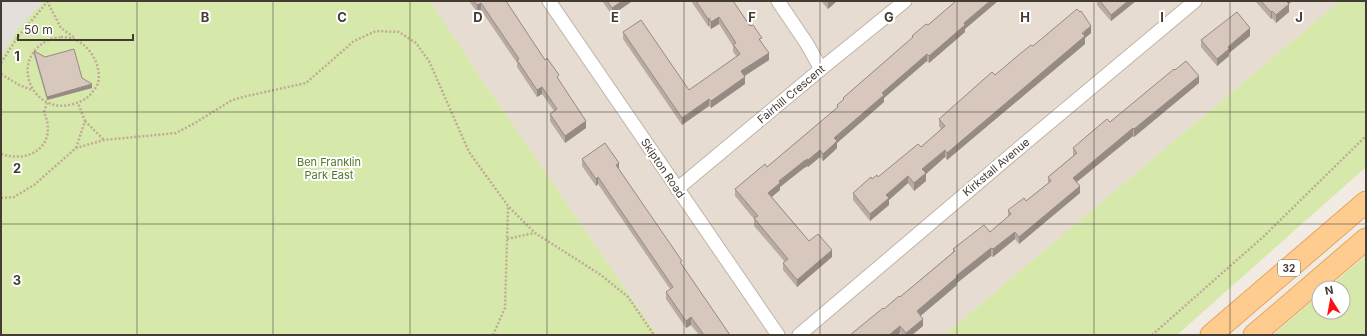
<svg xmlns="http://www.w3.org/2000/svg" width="1367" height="336" viewBox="0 0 1367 336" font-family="Inter,sans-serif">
  <rect width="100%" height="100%" fill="#f2ebe3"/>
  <!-- residential -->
  <polygon fill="#e6dcd1" points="430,1 1340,1 944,335 657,335 485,84"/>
  <!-- green -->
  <g fill="#d7e8ab">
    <polygon points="1,1 430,1 485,84 657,335 1,335"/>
    <polygon points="1340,1 1366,1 1366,167 1177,335 944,335"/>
    <polygon points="1366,255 1366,335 1273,335 1319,295 1319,312 1343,312 1343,288 1328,288"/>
  </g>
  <!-- parking -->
  <polygon fill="#e3dfdc" points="1,1 44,1 18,29 1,57"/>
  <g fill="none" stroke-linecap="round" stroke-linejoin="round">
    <defs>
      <g id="minor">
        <polyline points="549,1 778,335"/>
        <polyline points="778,1 807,44 821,69"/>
        <polyline points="677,189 821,69 905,1"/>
        <polyline points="799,335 1024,144 1195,1"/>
      </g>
      <g id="primary">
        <polyline points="1211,335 1366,202"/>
        <polyline points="1254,335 1366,239"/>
      </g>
    </defs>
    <!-- minor casing -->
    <use href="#minor" stroke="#c1b4a9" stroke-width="15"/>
    <!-- primary casing -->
    <use href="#primary" stroke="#e6a55e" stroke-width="23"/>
    <!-- path -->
    <g stroke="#c0aa97" stroke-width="2.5" stroke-dasharray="2 2" stroke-linecap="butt">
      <polyline points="47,1 61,28 75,38"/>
      <path d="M61 37C66 37 72 38 76 40 91 47 102 67 98 83 97 86 95 89 93 91 89 98 81 102 73 104 32 116 9 60 47 41 51 38 57 38 61 37Z"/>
      <polyline points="1,63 17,38 48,1"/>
      <polyline points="1,74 19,85 32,90"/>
      <polyline points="85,121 104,140"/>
      <polyline points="76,148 85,121 78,103"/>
      <path d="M1 154C32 164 58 144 44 112L47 103"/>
      <polyline points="1,198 14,197 34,185 76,148 104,140 176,133 195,123 232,100 247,96 306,83 354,41 376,31 399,32 416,43 429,61 469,152 508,206 535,233 601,275 628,297 654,335"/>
      <polyline points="507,239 534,233"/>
      <polyline points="493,335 505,308 508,207"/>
      <polyline points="1152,335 1263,237 1366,136"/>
    </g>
    <!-- minor -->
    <use href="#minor" stroke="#fff" stroke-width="13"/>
    <!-- primary -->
    <use href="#primary" stroke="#ffcc90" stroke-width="21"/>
  </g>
  <!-- wall -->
  <g fill="#b9aba2">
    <polygon points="469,1 506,1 545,60 559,80 586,128 565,143 550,121 550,114 554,111 542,94 537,97 517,67 517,63 481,10 477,12"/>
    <polygon points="602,1 631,1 631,2 612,15"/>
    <polygon points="691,1 733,1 762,43 769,60 745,76 745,84 711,108 709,106 682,125 623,39 623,32 689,90 737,57 733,52 733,46 719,24 711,29 709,26 708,26"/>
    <polygon points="821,1 837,1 828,9"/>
    <polygon points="956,1 998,1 965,29 965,32 929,63 927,61 884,98 884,102 837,143 837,148 833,152 823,161 820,157 808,167 808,166 804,168 780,187 780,190 772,197 809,241 832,257 797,287 783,270 783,263 785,262 754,226 754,219 735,196 735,189 767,167 806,134 837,108 837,105 843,100 843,98 912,38 912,36 928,25"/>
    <polygon points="1097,1 1136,1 1111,21 1097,5"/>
    <polygon points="1256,1 1292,1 1289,4 1289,12 1276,23 1272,18 1271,19 1256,2"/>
    <polygon points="1091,33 1085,38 1085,44 947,160 945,157 926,174 926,181 914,191 908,183 889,200 889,205 870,221 853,200 853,193 872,179 878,177 921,147 941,129 939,126 939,119 1033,46"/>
    <polygon points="1250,36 1229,53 1229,56 1217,66 1201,47 1201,40"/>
    <polygon points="34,51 82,78 92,88 47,100 34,55"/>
    <polygon points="1175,70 1199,83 1134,137 1133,136 1077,182 1080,193 1019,244 1015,239 993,257 991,256 957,283 957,285 920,316 923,326 912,335 902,335 884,309 900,297 953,252 953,249 990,232 1008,217 1008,210 1026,201 1048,183 1048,177 1073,156 1073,148 1110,122"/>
    <polygon points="582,159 619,169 682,265 730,335 699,335 691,325 686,328 666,299 666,292 670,289 598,184 596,186 582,166"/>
  </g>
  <!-- shaded-wall -->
  <g fill="#968b84">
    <polygon points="622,1 631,1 631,2 612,15 612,8"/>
    <polygon points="829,1 837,1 828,9 828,2"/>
    <polygon points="990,1 998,1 965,29 965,32 929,63 929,56 964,23"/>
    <polygon points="1128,1 1136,1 1111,21 1111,15"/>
    <polygon points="1285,1 1292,1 1285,7"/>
    <polygon points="481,3 481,10 477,12 477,5"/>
    <polygon points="1289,4 1289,12 1276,23 1276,15"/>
    <polygon points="1272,11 1272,18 1271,19 1271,12"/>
    <polygon points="719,17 719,24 711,29 711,22"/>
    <polygon points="709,18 709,26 708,26 708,19"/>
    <polygon points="1091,26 1091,33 1085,38 1085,44 947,160 947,153"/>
    <polygon points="1250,28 1250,36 1229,53 1229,56 1217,66 1217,59 1228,47"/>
    <polygon points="769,53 769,60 741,78 741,71"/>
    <polygon points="927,54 927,61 884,98 884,102 837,143 837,148 833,152 823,161 823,154 834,138 882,93"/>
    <polygon points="1199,76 1199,83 1134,137 1134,129"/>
    <polygon points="745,77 745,84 711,108 711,101"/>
    <polygon points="92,84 92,88 47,100 47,97"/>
    <polygon points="542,87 542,94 537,97 537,90"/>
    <polygon points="709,99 709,106 682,125 682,118"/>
    <polygon points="586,121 586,128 565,143 565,136"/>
    <polygon points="1133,128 1133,136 1073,185 1073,178"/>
    <polygon points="820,150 820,157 808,167 808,160"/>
    <polygon points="945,150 945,157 926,174 926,181 914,191 914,183 922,169"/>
    <polygon points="808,159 808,166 804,168 780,187 780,190 768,200 768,193 779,181 804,161"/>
    <polygon points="619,163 619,170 616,165"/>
    <polygon points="908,176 908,183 889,200 889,205 870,221 870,214 886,195"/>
    <polygon points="598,177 598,184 596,186 596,179"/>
    <polygon points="1080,186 1080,193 1019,244 1019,237"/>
    <polygon points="1015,232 1015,239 993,257 993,249"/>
    <polygon points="991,248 991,256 957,283 957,285 917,319 917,311 956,276"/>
    <polygon points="832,250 832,257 797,287 797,280"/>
    <polygon points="691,317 691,325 686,328 686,321"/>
    <polygon points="923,319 923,326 912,335 906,335 906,333"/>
    <polygon points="900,326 900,333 898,335 889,335"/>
  </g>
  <!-- building -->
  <g fill="#d7c7bc" stroke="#968b84">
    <polygon points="474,1 506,1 545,60 547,58 559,75 557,77 586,121 565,136 550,114 557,109 542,87 537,90 517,60 519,59 481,3 477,5"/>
    <polygon points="607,1 622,1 612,8"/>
    <polygon points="696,1 733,1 750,26 753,25 762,38 759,39 769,53 741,71 745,77 711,101 709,99 682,118 623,32 641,20 689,90 740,54 733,44 736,43 719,17 711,22 709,18 708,19"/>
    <polygon points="956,1 990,1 964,23 965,25 929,56 927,54 882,93 884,95 834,138 837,141 833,145 823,154 820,150 808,160 808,159 804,161 779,181 780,183 768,193 809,241 818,234 832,250 797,280 783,263 788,259 754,218 758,216 735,189 765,164 767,167 806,134 838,107 837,105 844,99 843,98 913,37 912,36 926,24 928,25"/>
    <polygon points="1100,1 1128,1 1111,15"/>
    <polygon points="1261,1 1286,1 1289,4 1276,15 1272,11 1271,12"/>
    <polygon points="1077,9 1080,12 1081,11 1091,26 1082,33 1085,36 947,153 945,150 922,169 926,173 914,183 908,176 886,195 889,198 870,214 853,193 871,177 872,179 877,175 878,177 918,144 921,147 945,126 939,119 992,72 995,75 1021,53 1031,45 1033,46"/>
    <polygon points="1237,12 1250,28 1228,47 1229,49 1217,59 1201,40"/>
    <polygon points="74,49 82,78 92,84 47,97 34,51 45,57"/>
    <polygon points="1186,61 1199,76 1134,129 1133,128 1073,178 1080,186 1019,237 1015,232 993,249 991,248 956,276 957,277 917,311 923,319 906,333 900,326 889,335 850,335 883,308 884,309 899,296 900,297 955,251 953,249 984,225 990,232 1011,214 1008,210 1024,198 1026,201 1051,181 1048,177 1077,153 1073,148 1081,141 1107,119 1110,122 1174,69 1175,70"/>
    <polygon points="605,143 619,163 616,165 682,261 680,262 730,335 704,335 691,317 686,321 666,292 673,287 598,177 596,179 582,159"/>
  </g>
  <!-- grid -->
  <path fill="none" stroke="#443b33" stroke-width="1" stroke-opacity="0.55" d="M137 1V335M273 1V335M410 1V335M547 1V335M684 1V335M820 1V335M957 1V335M1094 1V335M1230 1V335M1 112H1366M1 224H1366"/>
  <g text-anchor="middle" stroke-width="4" stroke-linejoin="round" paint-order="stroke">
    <!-- shield labels -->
    <rect fill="#fff" stroke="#7c7670" stroke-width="1" x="1278" y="260" width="22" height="16" rx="3"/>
    <g font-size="10" font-weight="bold" fill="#443b33">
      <text x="1289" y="272">32</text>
    </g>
    <!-- street labels -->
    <g font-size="11" fill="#443b33" stroke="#fff">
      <text transform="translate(791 94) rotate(-40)" y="4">Fairhill Crescent</text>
      <text transform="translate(996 167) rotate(-40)" y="4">Kirkstall Avenue</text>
      <text transform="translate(663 168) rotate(56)" y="4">Skipton Road</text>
    </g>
    <!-- park labels -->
    <g font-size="11" fill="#537726" stroke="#fff">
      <text x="329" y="166">Ben Franklin<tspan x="329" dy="13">Park East</tspan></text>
    </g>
  </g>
  <g font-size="13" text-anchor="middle" font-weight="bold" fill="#443b33" stroke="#fff" stroke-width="4" stroke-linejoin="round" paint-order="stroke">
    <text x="205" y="22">B</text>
    <text x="342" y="22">C</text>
    <text x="478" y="22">D</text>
    <text x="615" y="22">E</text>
    <text x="752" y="22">F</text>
    <text x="889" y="22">G</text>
    <text x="1025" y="22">H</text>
    <text x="1162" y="22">I</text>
    <text x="1299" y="22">J</text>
    <text x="17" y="61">1</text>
    <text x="17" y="173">2</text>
    <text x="17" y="285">3</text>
  </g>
  <!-- border -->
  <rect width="1367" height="336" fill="none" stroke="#443b33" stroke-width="4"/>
  <!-- north arrow -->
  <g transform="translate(1331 300) rotate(349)"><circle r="19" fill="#ffffff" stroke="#b4b1ad"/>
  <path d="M0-3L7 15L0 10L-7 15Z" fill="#ff0e14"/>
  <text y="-6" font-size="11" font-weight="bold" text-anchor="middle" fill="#443b33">N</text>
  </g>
  <!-- scale -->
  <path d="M18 34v6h115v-6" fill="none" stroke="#443b33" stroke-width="2"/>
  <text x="24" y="34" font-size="12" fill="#443b33" stroke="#ffffff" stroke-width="3" paint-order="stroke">50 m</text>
</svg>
